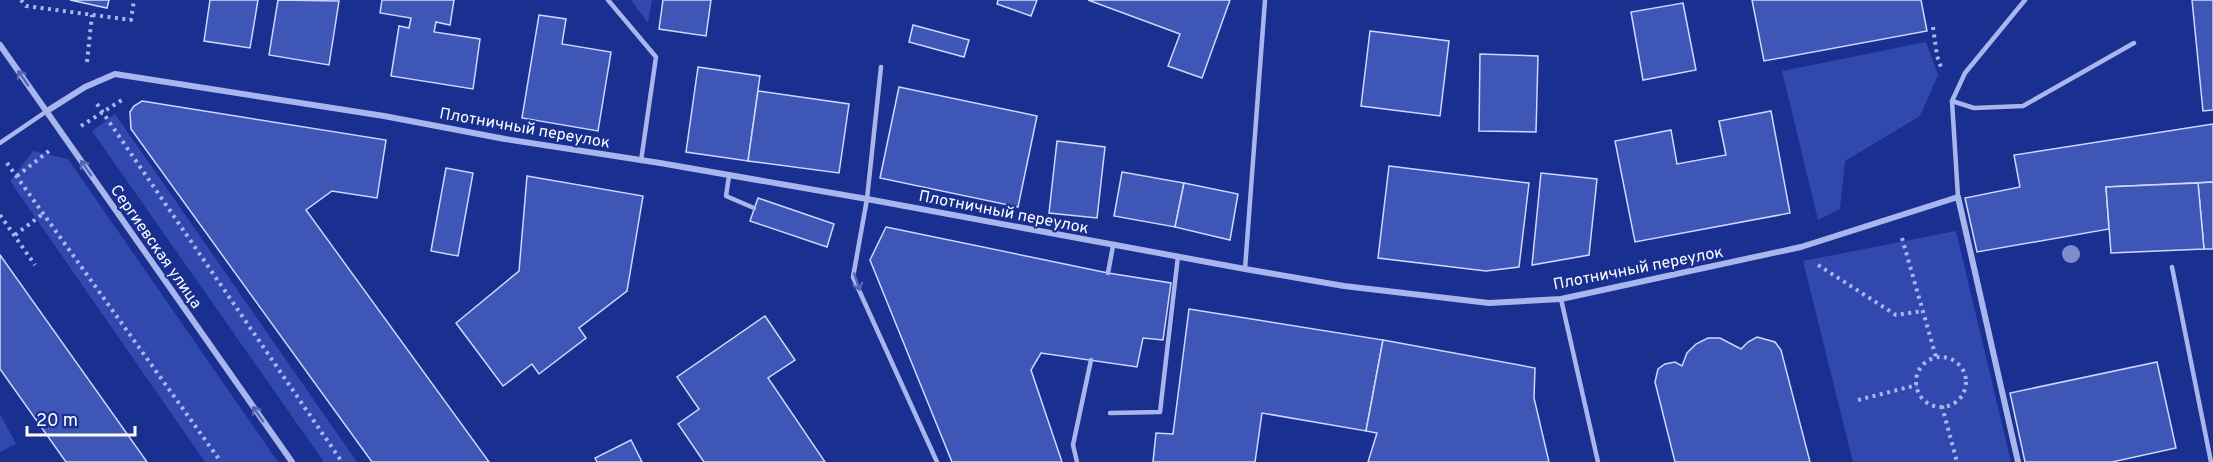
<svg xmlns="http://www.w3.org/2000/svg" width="2213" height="462" viewBox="0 0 2213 462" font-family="Overpass,sans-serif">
  <rect width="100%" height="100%" fill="#1a3090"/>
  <!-- green -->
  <g fill="#3149af">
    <polygon points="631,0 652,0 648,23"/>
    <polygon points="1926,42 1938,75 1920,116 1845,161 1840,209 1818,220 1782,71"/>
    <polygon points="115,114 357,462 324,462 92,131"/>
    <polygon points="33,151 68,159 278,462 205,462 10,181"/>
    <polygon points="1956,231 2011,462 1853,462 1803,261"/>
    <polygon points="0,414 16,444 0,452"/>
  </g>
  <!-- building -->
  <g fill="#3e56b6" stroke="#cfd7fa" stroke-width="1.5">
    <polygon points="70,0 109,0 107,8"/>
    <polygon points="210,0 258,0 250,48 204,41"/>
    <polygon points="278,0 339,1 329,65 269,55"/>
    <polygon points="382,0 454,0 450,25 436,22 434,32 480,39 473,89 391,76 399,26 409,28 411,18 380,13"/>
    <polygon points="663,0 711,0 706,36 659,29"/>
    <polygon points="998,0 1037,0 1031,16 997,4"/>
    <polygon points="1088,0 1230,0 1202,78 1168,66 1180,34"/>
    <polygon points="1752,0 1921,0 1927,31 1764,61"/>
    <polygon points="2192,0 2213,0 2213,110 2203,111"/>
    <polygon points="1683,3 1696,70 1643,80 1631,12"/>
    <polygon points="539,15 566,19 562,44 611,52 598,131 522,118"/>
    <polygon points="913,25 969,40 964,57 909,42"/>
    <polygon points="1370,31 1449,41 1440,116 1361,106"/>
    <polygon points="1480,54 1538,56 1536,132 1479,131"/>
    <polygon points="698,67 760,76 748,161 686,152"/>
    <polygon points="899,87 1037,116 1018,207 880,178"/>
    <polygon points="758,91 849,104 839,173 748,161"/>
    <polygon points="142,101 386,140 377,198 332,191 306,210 489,462 372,462 131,129 130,112 134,106"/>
    <polygon points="1771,111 1790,213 1635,242 1615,141 1671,130 1677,164 1726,155 1719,121"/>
    <polygon points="2213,124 2213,182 2106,187 2109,229 1977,252 1965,198 2020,187 2014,155"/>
    <polygon points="1057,141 1105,147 1097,218 1049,213"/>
    <polygon points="1389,166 1529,183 1519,267 1486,271 1378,258"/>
    <polygon points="446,168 473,173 458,256 431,251"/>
    <polygon points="1122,172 1184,183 1175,227 1114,216"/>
    <polygon points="1541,173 1597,179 1589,255 1532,265"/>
    <polygon points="527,176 643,196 627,291 579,328 586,338 539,374 532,364 503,386 456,323 519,271"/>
    <polygon points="2213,182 2213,249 2204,249 2198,183"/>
    <polygon points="1184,183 1238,194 1230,240 1175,227"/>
    <polygon points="2198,183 2204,249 2111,253 2106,187"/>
    <polygon points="758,198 834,224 827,247 750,221"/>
    <polygon points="886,227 1108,273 1171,283 1163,340 1143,338 1137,367 1041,353 1031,370 1062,462 952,462 870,260"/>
    <polygon points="0,255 147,462 66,462 0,369"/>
    <polygon points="1189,309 1383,340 1366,431 1262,413 1255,462 1153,462 1156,433 1173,434"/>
    <polygon points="765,316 795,360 768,378 825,462 704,462 678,424 699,409 677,377"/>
    <polygon points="1757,337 1775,342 1781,350 1810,462 1675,462 1655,382 1658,369 1665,364 1675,362 1682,366 1687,353 1696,344 1708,338 1720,338 1741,349 1748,342"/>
    <polygon points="1383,340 1535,368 1534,398 1549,462 1368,462 1377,433 1366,431"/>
    <polygon points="2157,362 2176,448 2112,462 2025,462 2010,393"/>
    <polygon points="631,440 642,462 597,462 595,458"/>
  </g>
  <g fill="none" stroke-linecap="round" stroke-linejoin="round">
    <!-- path -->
    <g stroke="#a9b6ee" stroke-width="4" stroke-dasharray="3 4.5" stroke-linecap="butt">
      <polyline points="21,0 26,6 131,20 134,0"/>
      <polyline points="1933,27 1937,56 1942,70"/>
      <polyline points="87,62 92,15"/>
      <polyline points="97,104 342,462"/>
      <polyline points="81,126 125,98"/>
      <polyline points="7,163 221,462"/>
      <polyline points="17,176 49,151"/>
      <polyline points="0,215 35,265"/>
      <polyline points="15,235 44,213"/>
      <polyline points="1902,238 1936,357"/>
      <polyline points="1818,265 1896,315 1923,311"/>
      <circle cx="1941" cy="382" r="25"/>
      <polyline points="1858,400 1917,385"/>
      <polyline points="1942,406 1957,462"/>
    </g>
    <!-- lane -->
    <g stroke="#a9b6ee" stroke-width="4.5">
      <polyline points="608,0 656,57 641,161"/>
      <polyline points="881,67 867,199 853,277 937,462"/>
      <polyline points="1952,101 1974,108 2023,106 2134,43"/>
      <polyline points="0,143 47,111"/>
      <polyline points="729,176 726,196 754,208"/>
      <polyline points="1958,197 1952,101 1965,73 2025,0"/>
      <polyline points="2172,267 2211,462"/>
      <polyline points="1245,269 1265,0"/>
      <polyline points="1108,273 1113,246"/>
      <polyline points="1561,299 1598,462"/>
      <polyline points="1110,413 1160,412 1178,256"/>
      <polyline points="1077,462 1073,445 1091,360"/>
    </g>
    <!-- street -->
    <g stroke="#a9b6ee" stroke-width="6">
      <polyline points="0,45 292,462"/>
      <polyline points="47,111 85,87 115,74 384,116 505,139 660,163 867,199 1245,269 1344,286 1489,303 1561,299 1801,247 1958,197 2018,462"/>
    </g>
  </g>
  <!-- trees -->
  <circle fill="#7e8cca" cx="2071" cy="254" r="9"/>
  <!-- one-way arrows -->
  <defs><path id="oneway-shaft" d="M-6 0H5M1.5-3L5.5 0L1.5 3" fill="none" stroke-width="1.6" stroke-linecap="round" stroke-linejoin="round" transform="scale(1.5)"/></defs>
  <g stroke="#5366b6">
    <use href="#oneway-shaft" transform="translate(23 78) rotate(-125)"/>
    <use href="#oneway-shaft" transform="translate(86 168) rotate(-125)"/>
    <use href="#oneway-shaft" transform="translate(857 282) rotate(72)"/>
    <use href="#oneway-shaft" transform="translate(258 414) rotate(-125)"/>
  </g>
  <g text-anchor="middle" stroke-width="4.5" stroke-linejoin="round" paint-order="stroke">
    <!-- street labels -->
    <g font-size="16" fill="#fff" stroke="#1a3090">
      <text transform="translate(525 127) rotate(10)" y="6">Плотничный переулок</text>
      <text transform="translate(1004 211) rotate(11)" y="6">Плотничный переулок</text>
      <text transform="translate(157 246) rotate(55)" y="6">Сергиевская улица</text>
      <text transform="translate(1638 267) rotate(-11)" y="6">Плотничный переулок</text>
    </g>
  </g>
  <!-- scale -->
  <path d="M27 426v9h108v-9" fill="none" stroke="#ffffff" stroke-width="3"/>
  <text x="36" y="426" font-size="18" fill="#ffffff" stroke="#1a3090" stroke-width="4.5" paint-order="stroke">20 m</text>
</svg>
